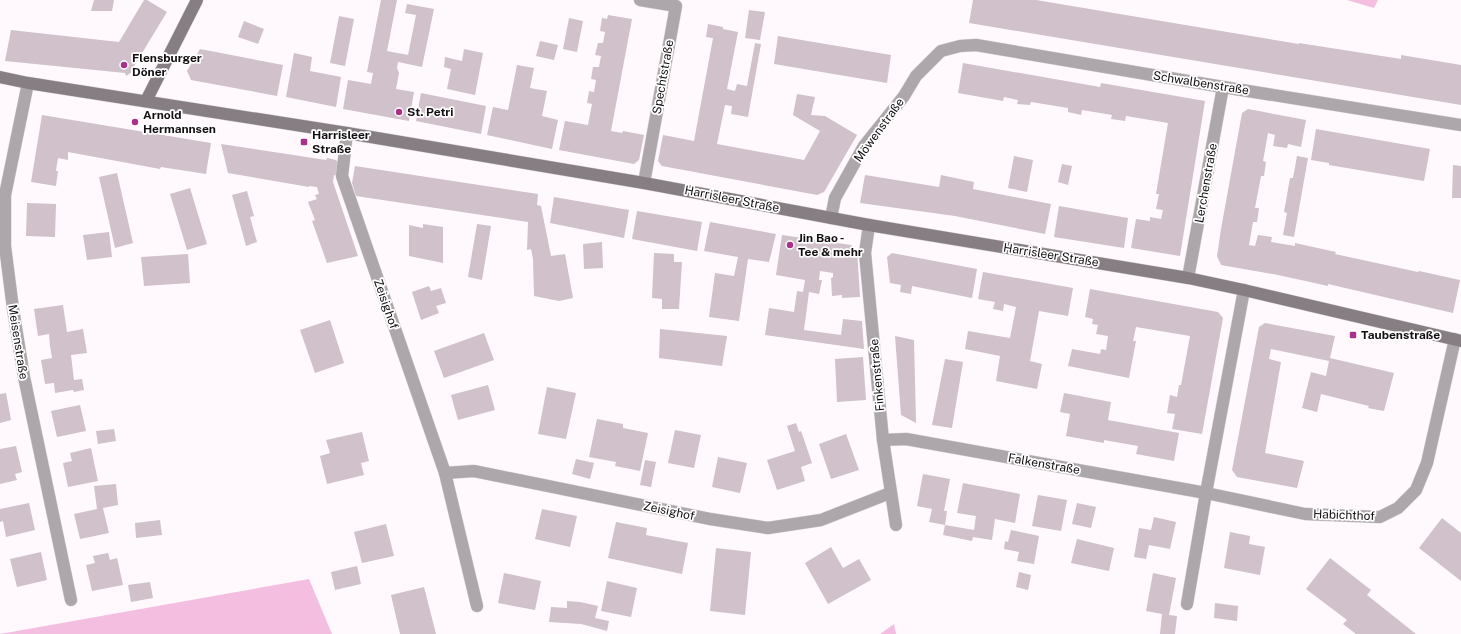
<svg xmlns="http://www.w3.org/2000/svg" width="1461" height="634" viewBox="0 0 1461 634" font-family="'Public Sans',sans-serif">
  <rect width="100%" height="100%" fill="#fff9fd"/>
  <!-- green -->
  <g fill="#f4bee1">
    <polygon points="1347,0 1378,0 1374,8"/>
    <polygon points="309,579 332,634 0,634"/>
    <polygon points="894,624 896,634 880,634"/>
  </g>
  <!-- building -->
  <g fill="#d0c1ca">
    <polygon points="94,0 114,0 112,11 91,11"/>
    <polygon points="144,0 147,0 167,12 131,71 132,72 126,76 125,73 5,61 11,30 119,42"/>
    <polygon points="381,0 397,0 387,51 408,55 416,15 405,13 407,4 434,9 422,67 398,62 397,68 399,73 396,89 414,92 409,121 343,109 348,80 371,84 373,73 367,72"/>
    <polygon points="973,0 1036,0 1299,44 1299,43 1401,59 1401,55 1461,65 1461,105 969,23"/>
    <polygon points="749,10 765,12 760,40 745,38"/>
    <polygon points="608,15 632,19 611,131 622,133 623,131 644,135 639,160 634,164 559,150 565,121 588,125 592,104 587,103 589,91 594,92 596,80 591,79 593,67 599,67 601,56 595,55 598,43 603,43 605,32 600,31 602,18 607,19"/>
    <polygon points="339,16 354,19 345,66 330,63"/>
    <polygon points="569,18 583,21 577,52 563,49"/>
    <polygon points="244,21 264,29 258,44 238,37"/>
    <polygon points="708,24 723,27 723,29 738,32 727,89 735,91 737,84 747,86 755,43 761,44 748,117 731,114 732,106 725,105 717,144 804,160 820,131 793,115 797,94 815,97 811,115 825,116 857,135 824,192 817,195 662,166 658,161 663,135 694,141 713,38 706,37"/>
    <polygon points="778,36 891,55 887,83 774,64"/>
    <polygon points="540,41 558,45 554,60 536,56"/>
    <polygon points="200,49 283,65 277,96 191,80 187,71"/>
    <polygon points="464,49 483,53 475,95 447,89 451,69 444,67 445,57 462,61"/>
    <polygon points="294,53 312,57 310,71 341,77 336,107 286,97"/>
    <polygon points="963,63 1100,87 1101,83 1205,101 1180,256 1131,248 1136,219 1150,221 1150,217 1161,219 1163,210 1156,209 1159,194 1156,194 1168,123 1126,116 1125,121 1111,119 1112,115 1082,110 1081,115 1068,112 1068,108 1031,102 1030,105 1017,104 1018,100 1004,97 1003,101 958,93"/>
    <polygon points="517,65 534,68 530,88 547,91 542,116 558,120 552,149 487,135 493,107 508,110"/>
    <polygon points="421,93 486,106 481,134 416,121"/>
    <polygon points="1248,109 1306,120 1301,147 1288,144 1287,148 1273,146 1275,135 1268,133 1263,161 1266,162 1264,176 1261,176 1255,208 1259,208 1257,222 1253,222 1249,245 1255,246 1258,235 1272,237 1271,242 1295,246 1295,243 1336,252 1335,254 1418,272 1419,271 1460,280 1453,313 1328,284 1328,286 1278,275 1221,265 1217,256 1221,229 1242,113"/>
    <polygon points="42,115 211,143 206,174 161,167 160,169 68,152 68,160 58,158 56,171 58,171 56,186 31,182"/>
    <polygon points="1316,129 1430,149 1424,181 1329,165 1329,163 1311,160"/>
    <polygon points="221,144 326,160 327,158 336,160 340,166 338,176 334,175 333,182 358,256 327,263 312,221 315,220 308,202 317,199 315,195 319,194 317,187 309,186 309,187 228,173"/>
    <polygon points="1014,156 1033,160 1027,192 1008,188"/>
    <polygon points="1297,156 1308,158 1294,237 1283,235 1287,213 1284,212 1290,178 1293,178"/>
    <polygon points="1062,164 1072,166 1068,185 1058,182"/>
    <polygon points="1453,165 1461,166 1461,198 1452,198"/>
    <polygon points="355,166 538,194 537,205 541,206 551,256 565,254 573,298 559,301 534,296 533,259 531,249 527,250 528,222 356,196 352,183"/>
    <polygon points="117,173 133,243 115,248 99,177"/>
    <polygon points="865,175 939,187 941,175 974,182 973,189 1051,204 1045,234 955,216 860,203"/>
    <polygon points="190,188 207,244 187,250 170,194"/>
    <polygon points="247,191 254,216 250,217 257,242 246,246 232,195"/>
    <polygon points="554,197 629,210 624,238 550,223"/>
    <polygon points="27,203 56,204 55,237 26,236"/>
    <polygon points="1059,206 1128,218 1124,248 1054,237"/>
    <polygon points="637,211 702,222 697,251 632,239"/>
    <polygon points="710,222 776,234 769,262 748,259 739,321 709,317 715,273 734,276 738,257 704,251"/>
    <polygon points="423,224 443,227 443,263 409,256 409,225 423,228"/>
    <polygon points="477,224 491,226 482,280 468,277"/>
    <polygon points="109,232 112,257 87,260 83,235"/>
    <polygon points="782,235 851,245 857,250 860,297 842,298 842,295 832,296 831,278 833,277 833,273 820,271 819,280 822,280 819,294 809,292 804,330 841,335 843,319 862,321 864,349 765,335 769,308 794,312 797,291 803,292 805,280 776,275"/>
    <polygon points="602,242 603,268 584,269 583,244"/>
    <polygon points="654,253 674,254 674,262 682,262 679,309 662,309 662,299 652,298"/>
    <polygon points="892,253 977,269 972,298 912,286 911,294 900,292 901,285 890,283 887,257"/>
    <polygon points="188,254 190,283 144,286 141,257"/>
    <polygon points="983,272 1073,288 1068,316 1039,311 1030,361 1042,364 1037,389 996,381 1000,356 965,349 968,331 1010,338 1016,307 1004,304 1003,311 993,309 995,302 978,299"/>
    <polygon points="429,286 431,291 441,288 446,303 436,306 439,313 421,320 412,292"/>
    <polygon points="1090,289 1218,312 1223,318 1202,434 1172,429 1175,414 1167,413 1170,395 1177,397 1179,385 1181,385 1190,336 1136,327 1133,341 1136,341 1129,378 1068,366 1072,349 1100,354 1101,349 1106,350 1108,336 1096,334 1098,325 1092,324 1093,319 1085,317"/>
    <polygon points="63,305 67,332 83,329 87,353 71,355 74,380 82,379 84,390 74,392 73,390 55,393 54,383 45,384 41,360 52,358 50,346 49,334 38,336 34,309"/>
    <polygon points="330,320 344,363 315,373 300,330"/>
    <polygon points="1265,323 1335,336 1330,358 1394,373 1384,411 1368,408 1369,406 1321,394 1317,412 1302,408 1311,372 1326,376 1329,361 1271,349 1269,359 1281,362 1265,453 1304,461 1297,488 1237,477 1232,470 1259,327"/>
    <polygon points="660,329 727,336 722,366 659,358"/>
    <polygon points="484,333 494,360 444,378 434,351"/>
    <polygon points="895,336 914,340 916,423 901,415"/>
    <polygon points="863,357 866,400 837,402 835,359"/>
    <polygon points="945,359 963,362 952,428 932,425"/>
    <polygon points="488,385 495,410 458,420 451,395"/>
    <polygon points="547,387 576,393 566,439 538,434"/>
    <polygon points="6,393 11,420 0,423 0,394"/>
    <polygon points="1064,393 1111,402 1108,420 1179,433 1174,461 1136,454 1138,446 1104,440 1104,443 1066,436 1070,414 1060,412"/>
    <polygon points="80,405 86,431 57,437 51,411"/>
    <polygon points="597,419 623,424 623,428 648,433 640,471 615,466 616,462 589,457"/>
    <polygon points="796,423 799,432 801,431 812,463 801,467 805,481 777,490 767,460 795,451 787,426"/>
    <polygon points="114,429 116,441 98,444 96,431"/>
    <polygon points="675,430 701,435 694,468 668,463"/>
    <polygon points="362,432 369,461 361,463 364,475 327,484 320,456 330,453 326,440"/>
    <polygon points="846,434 859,470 831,479 819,444"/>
    <polygon points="16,446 22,472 15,474 17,480 0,484 0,449"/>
    <polygon points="91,448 98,481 68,487 63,463 72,461 70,453"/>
    <polygon points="718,457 747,463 740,493 712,487"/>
    <polygon points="576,459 594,463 590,479 572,474"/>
    <polygon points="645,460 656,462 651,487 640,485"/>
    <polygon points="923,474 950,479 944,511 947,511 945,525 929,522 932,509 917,506"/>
    <polygon points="963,483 1020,494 1015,523 995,519 992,540 973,537 972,541 943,535 945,525 974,530 976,516 957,513"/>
    <polygon points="116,484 118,505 103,508 109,533 80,539 74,514 97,509 94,486"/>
    <polygon points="1038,495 1067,500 1061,531 1032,526"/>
    <polygon points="29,503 35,530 6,537 3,521 0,522 0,509"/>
    <polygon points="1077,503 1096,507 1091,528 1072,524"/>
    <polygon points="542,509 577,516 570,547 535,539"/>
    <polygon points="1154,517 1176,522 1170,549 1149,545 1146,559 1134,557 1139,528 1151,530"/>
    <polygon points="1442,518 1461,533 1461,581 1419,548"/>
    <polygon points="160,520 162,535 136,538 135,523"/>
    <polygon points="616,522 647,528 646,535 688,543 682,574 608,558"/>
    <polygon points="386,524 394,556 362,563 354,532"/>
    <polygon points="1011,530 1039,536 1034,564 1017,561 1019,552 1004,549 1005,541 1008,542"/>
    <polygon points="1230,532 1250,536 1249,544 1265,547 1260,575 1224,568"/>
    <polygon points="1077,539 1114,548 1109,571 1071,563"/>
    <polygon points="831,547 843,568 859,559 871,580 828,604 805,563"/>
    <polygon points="716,548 751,552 745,615 710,611"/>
    <polygon points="41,552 47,580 17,587 10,559"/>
    <polygon points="108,553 110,560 117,558 123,585 92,591 86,565 95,563 93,556"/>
    <polygon points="1330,558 1371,590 1367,595 1416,634 1356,634 1343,624 1347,620 1306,589"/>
    <polygon points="357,566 361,584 335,590 331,572"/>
    <polygon points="1019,572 1031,575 1028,590 1016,587"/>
    <polygon points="504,573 541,581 535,610 498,603"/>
    <polygon points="1153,573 1176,578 1169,615 1177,616 1175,634 1160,634 1162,614 1146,611"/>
    <polygon points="607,581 637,588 631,617 601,611"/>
    <polygon points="150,582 153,598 131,602 128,585"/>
    <polygon points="424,587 436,634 400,634 391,595"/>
    <polygon points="567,601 580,602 598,606 595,618 609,621 607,631 581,624 549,622 551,607 567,608"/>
    <polygon points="1215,603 1238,606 1237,621 1214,618"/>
  </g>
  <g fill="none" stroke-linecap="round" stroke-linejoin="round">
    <defs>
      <g id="street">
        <polyline points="640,0 676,6 644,183"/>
        <polyline points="28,83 5,195 5,246 13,309 24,377 71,600"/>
        <polyline points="347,133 342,176 445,473 474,471 710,519 768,528 821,520 890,493"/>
        <polyline points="831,218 835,198 864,146 904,96 916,76 941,51 960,46 976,45 1223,87 1461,125"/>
        <polyline points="869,225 865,253 883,440 896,525"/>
        <polyline points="1188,278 1223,87"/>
        <polyline points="883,440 906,439 1206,493 1305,514 1380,517 1398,508 1416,490 1427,463 1455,339"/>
        <polyline points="445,473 477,606"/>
        <polyline points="1187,604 1206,493 1244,290"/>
      </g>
      <g id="secondary">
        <polyline points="0,77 28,83 347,133 644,183 869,225 1188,278 1244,290 1461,341"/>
        <polyline points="146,101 197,0"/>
      </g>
    </defs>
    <!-- street casing -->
    <use href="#street" stroke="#d9d3d7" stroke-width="13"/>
    <!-- secondary casing -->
    <use href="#secondary" stroke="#d9d3d7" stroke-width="13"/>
    <!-- street -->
    <use href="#street" stroke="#ada6aa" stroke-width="12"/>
    <!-- secondary -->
    <use href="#secondary" stroke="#877e83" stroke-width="12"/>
  </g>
  <!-- markers -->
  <g fill="#a8328a" stroke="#fff" stroke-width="1.5">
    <circle cx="124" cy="65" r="4"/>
    <circle cx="399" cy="112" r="4"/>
    <circle cx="135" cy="122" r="4"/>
    <rect x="300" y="138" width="8" height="8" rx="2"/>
    <circle cx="790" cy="245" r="4"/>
    <rect x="1349" y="331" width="8" height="8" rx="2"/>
  </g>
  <g text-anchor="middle" stroke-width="3.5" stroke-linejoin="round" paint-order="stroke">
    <!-- poi labels -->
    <g font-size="12" font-weight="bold" fill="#130e11" stroke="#fff" text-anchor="start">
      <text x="132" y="62">Flensburger<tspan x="132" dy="14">Döner</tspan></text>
      <text x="407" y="116">St. Petri</text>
      <text x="143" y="119">Arnold<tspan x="143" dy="14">Hermannsen</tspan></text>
      <text x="312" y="139">Harrisleer<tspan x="312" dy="14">Straße</tspan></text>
      <text x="798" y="242">Jin Bao -<tspan x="798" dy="14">Tee &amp; mehr</tspan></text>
      <text x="1361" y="339">Taubenstraße</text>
    </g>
    <!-- street labels -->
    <g font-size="12" fill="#130e11" stroke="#fff">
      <text transform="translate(663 77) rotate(-80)" y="4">Spechtstraße</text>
      <text transform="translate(1201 83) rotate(9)" y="4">Schwalbenstraße</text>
      <text transform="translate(879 130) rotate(-54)" y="4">Möwenstraße</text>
      <text transform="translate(1206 183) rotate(-80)" y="4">Lerchenstraße</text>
      <text transform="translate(732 199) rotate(11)" y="4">Harrisleer Straße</text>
      <text transform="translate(1051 255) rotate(9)" y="4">Harrisleer Straße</text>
      <text transform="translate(386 304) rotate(71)" y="4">Zeisighof</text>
      <text transform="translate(18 342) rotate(81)" y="4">Meisenstraße</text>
      <text transform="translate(877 375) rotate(-95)" y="4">Finkenstraße</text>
      <text transform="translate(1044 464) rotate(10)" y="4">Falkenstraße</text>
      <text transform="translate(669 511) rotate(12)" y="4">Zeisighof</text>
      <text transform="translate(1344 515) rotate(2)" y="4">Habichthof</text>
    </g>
  </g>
</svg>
